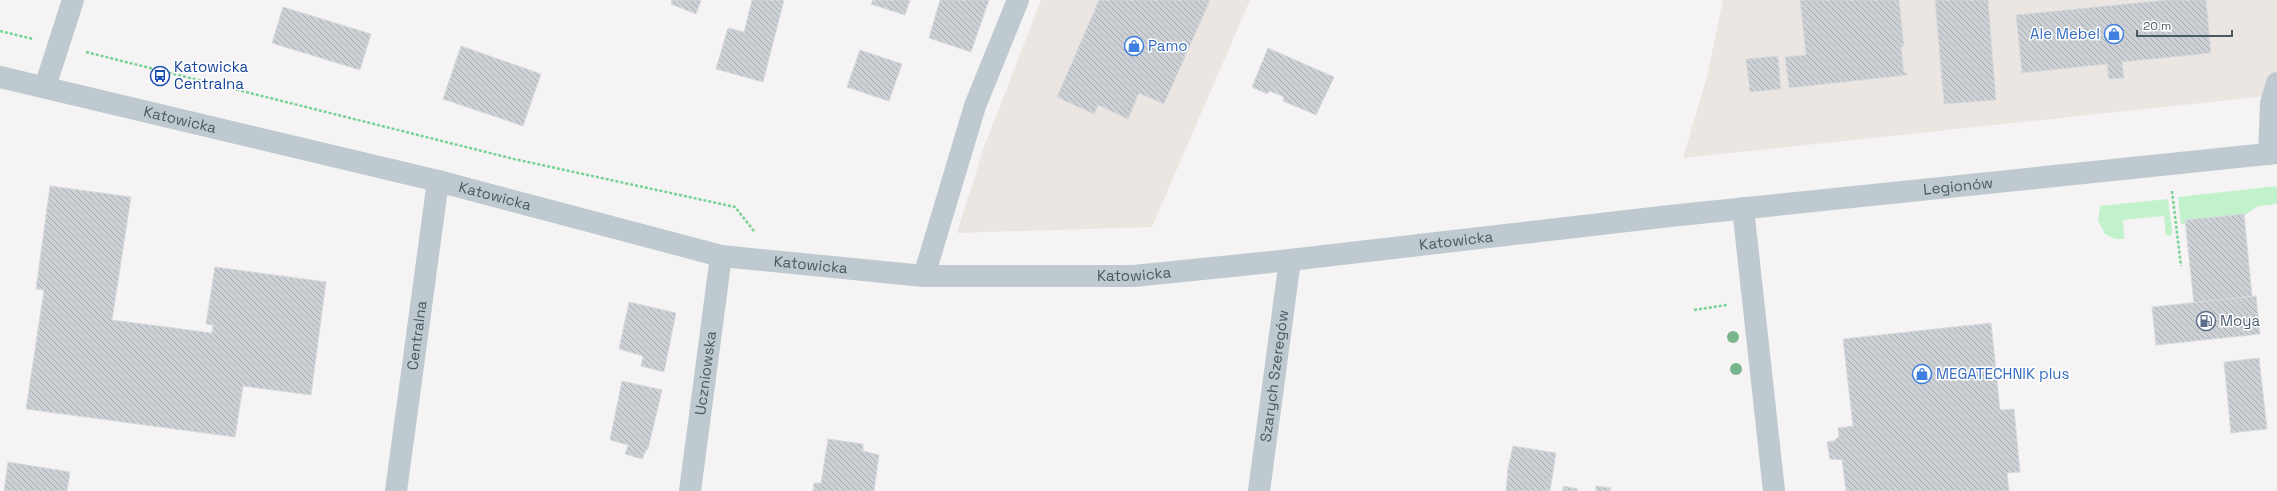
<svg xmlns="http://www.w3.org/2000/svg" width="2277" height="491" viewBox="0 0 2277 491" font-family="'Space Grotesk',sans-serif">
  <defs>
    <pattern id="building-back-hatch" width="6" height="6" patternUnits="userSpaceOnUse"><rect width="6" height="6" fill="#cdd1d5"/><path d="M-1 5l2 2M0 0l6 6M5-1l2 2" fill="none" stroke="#a8adb0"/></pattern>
  </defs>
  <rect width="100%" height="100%" fill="#f5f3f3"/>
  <!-- commercial -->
  <g fill="#ebe6e1">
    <polygon points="1041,0 1250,0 1152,227 957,233 984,147"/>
    <polygon points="1723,0 2277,0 2277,95 1683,158 1707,77"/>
  </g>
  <!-- grass -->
  <g fill="#c2f2cc">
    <polygon points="2277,186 2277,204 2258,206 2242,217 2181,224 2178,197"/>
    <polygon points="2168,199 2172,231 2171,236 2166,235 2164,216 2123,220 2124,239 2115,239 2105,234 2098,220 2100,206"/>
  </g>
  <!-- building -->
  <g fill="url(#building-back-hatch)" stroke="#d7dade">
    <polygon points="672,0 701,0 696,14 671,4"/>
    <polygon points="752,0 784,0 763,82 716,69 728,28 744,32"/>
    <polygon points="873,0 910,0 905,15 871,4"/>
    <polygon points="940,0 989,0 971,52 929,38"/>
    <polygon points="1099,0 1210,0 1164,104 1139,93 1128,119 1098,105 1094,114 1057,97"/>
    <polygon points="1800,0 1899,0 1904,46 1901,47 1904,73 1907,72 1907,75 1789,88 1785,57 1806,55"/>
    <polygon points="1935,0 1988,0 1996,100 1944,104"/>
    <polygon points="2166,0 2206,0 2211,53 2122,62 2124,78 2109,79 2107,64 2022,73 2016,15"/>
    <polygon points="283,7 371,34 360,70 272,43"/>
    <polygon points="461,46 541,74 523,126 443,99"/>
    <polygon points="1268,48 1334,77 1316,115 1283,101 1284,97 1270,91 1267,94 1252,87"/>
    <polygon points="860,50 902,64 889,101 847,87"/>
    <polygon points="1778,56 1781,89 1750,92 1746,59"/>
    <polygon points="50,186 131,197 112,320 212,333 213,325 206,324 215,267 326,282 311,395 243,386 235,437 26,409 44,290 36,289"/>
    <polygon points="2244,214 2253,306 2195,313 2185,220"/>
    <polygon points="2256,296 2260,334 2156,345 2152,307"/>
    <polygon points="629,302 676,313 664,372 641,366 643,356 619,349"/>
    <polygon points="1991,323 2000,410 2014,409 2020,472 2007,473 2009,491 1846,491 1842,460 1830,459 1827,442 1834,441 1839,436 1838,428 1853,426 1843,339"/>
    <polygon points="2259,358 2267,429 2231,433 2224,362"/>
    <polygon points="622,381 662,390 648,449 646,450 642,459 625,454 628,445 610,440"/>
    <polygon points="828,439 863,444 863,451 879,455 874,491 813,491 814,483 821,483"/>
    <polygon points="1513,446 1556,453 1550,491 1506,491 1508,468"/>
    <polygon points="8,462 70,472 67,491 4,491"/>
    <polygon points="1563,486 1578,489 1577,491 1563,491"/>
    <polygon points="1596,486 1611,488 1610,491 1596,491"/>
  </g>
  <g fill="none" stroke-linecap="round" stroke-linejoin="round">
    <!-- path -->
    <g stroke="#77d395" stroke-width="2.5" stroke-dasharray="3 2" stroke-linecap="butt">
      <polyline points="0,31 33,39"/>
      <polyline points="86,52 514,159 735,207 754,231"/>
      <polyline points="2172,191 2181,266"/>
      <polyline points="1694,310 1727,305"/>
    </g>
    <!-- minor -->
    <g stroke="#becacf" stroke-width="22">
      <path id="s1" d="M0 77 438 181 721 256 924 276H1134L1290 260 1670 216 2277 153"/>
      <polyline points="45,87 73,0"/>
      <polyline points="2269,154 2271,103 2277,83"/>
      <polyline points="1743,208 1774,491"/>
      <polyline points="924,276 975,106 1018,0"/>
      <path id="s2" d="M396 491 438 181"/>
      <path id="s3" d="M690 491 721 256"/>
      <path id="s4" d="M1259 491 1290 260"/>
    </g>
  </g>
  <!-- trees -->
  <g fill="#79b58c">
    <circle cx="1733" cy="337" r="6"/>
    <circle cx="1736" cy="369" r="6"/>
  </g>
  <!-- icons -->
  <defs>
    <symbol id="shop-ring" viewBox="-11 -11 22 22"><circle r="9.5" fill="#fff" stroke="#3f7fe0" stroke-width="1.5"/><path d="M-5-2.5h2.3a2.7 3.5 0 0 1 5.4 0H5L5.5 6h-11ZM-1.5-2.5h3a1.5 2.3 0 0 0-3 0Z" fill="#3f7fe0"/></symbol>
    <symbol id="bus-ring" viewBox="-11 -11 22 22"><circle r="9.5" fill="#fff" stroke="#1a4fb4" stroke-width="1.5"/><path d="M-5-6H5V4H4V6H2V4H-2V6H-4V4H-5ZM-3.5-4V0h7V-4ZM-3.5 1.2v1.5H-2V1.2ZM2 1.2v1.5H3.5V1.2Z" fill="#1a4fb4"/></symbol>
    <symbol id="fuel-ring" viewBox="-11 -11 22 22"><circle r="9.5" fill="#fff" stroke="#5c6f8a" stroke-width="1.5"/><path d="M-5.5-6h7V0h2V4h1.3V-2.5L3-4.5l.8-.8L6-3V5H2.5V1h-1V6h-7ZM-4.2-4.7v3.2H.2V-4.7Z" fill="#5c6f8a"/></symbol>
  </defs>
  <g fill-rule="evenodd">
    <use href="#shop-ring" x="2103" y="23" width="22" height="22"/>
    <use href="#shop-ring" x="1123" y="35" width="22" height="22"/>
    <use href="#bus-ring" x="149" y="65" width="22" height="22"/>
    <use href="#fuel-ring" x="2195" y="310" width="22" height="22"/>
    <use href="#shop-ring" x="1911" y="363" width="22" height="22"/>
  </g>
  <g text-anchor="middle" stroke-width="3" stroke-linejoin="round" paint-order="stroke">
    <!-- shop labels -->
    <g font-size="15" fill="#366cbe" stroke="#fff" text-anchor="start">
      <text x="2100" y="39" text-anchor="end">Ale Mebel</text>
      <text x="1148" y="51">Pamo</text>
      <text x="1936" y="379">MEGATECHNIK plus</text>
    </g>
    <!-- transit labels -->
    <g font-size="15" fill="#164399" stroke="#fff" text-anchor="start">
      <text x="174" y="72">Katowicka<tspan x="174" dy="17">Centralna</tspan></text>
    </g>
    <!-- street labels -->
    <g font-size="15" fill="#495a62" stroke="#fff">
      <text dy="5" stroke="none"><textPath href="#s1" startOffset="185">Katowicka</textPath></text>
      <text dy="5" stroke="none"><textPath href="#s1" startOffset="1986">Legionów</textPath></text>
      <text dy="5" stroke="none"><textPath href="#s1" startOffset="509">Katowicka</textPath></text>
      <text dy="5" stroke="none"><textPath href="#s1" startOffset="1481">Katowicka</textPath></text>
      <text dy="5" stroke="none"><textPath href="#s1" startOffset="833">Katowicka</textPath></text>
      <text dy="5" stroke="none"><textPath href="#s1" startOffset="1157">Katowicka</textPath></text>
      <text dy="5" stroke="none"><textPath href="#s2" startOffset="157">Centralna</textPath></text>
      <text dy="5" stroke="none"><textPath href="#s3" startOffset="119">Uczniowska</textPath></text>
      <text dy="5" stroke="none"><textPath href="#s4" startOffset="116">Szarych Szeregów</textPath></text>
    </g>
    <!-- service labels -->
    <g font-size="15" fill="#4e5e75" stroke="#fff" text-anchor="start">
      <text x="2220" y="326">Moya</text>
    </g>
  </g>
  <!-- scale -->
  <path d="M2137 30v6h95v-6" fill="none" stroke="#495a62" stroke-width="2"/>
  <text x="2143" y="30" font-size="12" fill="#495a62" stroke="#ffffff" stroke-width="3" paint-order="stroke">20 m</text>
</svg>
